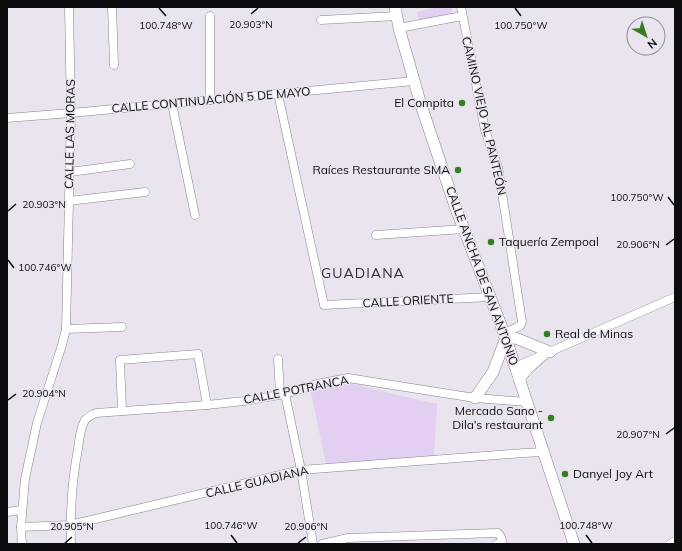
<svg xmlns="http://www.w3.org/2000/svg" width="682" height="551" viewBox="0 0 682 551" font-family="Mulish,sans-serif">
  <rect width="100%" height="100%" fill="#e9e4ed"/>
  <!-- green -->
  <g fill="#e2cff1">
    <polygon points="437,7 451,7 453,14 420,22 417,12"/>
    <polygon points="348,382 367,388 437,404 434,456 326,464 311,392"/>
  </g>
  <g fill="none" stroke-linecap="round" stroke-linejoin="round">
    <defs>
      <g id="street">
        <polyline points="112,7 114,65"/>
        <polyline points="461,7 485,130 498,167 522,322 520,326 504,333"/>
        <polyline points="210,16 210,100"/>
        <polyline points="321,20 397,16"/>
        <polyline points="399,28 462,16"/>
        <polyline points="278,94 324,305 491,297"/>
        <polyline points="172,104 195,215"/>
        <polyline points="7,118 71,113 414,81"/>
        <polyline points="70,172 130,164"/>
        <polyline points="69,201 145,192"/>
        <polyline points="376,235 464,229"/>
        <polyline points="66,329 122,327"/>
        <polyline points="278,359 280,394"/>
        <polyline points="515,367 675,297"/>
        <polyline points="285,394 301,470 313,544"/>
        <polyline points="122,411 120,360 198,354 207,405"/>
        <polyline points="7,512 22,510"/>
        <polyline points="21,527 70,525 301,470 524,453 544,452"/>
        <polyline points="22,544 21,527 25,479 37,423 62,345 66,329 71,113 69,7"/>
        <path d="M71 544C70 512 72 480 78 449 79 440 80 430 84 422 86 417 92 415 96 413L207 405 244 401 285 394 317 384 348 378 475 398 527 402"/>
        <path d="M322 544 348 538 496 533H498C500 535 502 539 502 542L497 544"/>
        <polyline points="670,544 675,541"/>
      </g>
      <g id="secondary">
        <polyline points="395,7 399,28 421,105 455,206 504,333 574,544"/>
        <polyline points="504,335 518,339 550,352"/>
        <polyline points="519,379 527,369 544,354"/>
        <polyline points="475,398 493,372 506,338"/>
      </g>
    </defs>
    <!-- street casing -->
    <use href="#street" stroke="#87838b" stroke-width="9"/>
    <!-- secondary casing -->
    <use href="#secondary" stroke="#87838b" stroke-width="12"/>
    <!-- street -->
    <use href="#street" stroke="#fff" stroke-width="8"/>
    <!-- secondary -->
    <use href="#secondary" stroke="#fff" stroke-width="11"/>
  </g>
  <!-- ticks -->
  <path fill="none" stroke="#0e0c0f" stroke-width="1.5" d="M159 8 166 16M515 8 521 16M251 14 258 8M668 197 674 205M8 211 16 204M666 245 674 239M8 260 14 268M8 400 16 394M666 434 674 428M231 535 237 543M586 535 592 543M65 543 72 537M298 543 306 537"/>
  <!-- markers -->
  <g fill="#357e24" stroke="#e9e4ed" stroke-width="1.5">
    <circle cx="462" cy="103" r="4"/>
    <circle cx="458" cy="170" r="4"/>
    <circle cx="491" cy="242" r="4"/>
    <circle cx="547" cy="334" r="4"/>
    <circle cx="551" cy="418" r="4"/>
    <circle cx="565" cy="474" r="4"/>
  </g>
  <g text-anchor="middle" stroke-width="3" stroke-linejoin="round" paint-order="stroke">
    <!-- street labels -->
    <g font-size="12" fill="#0e0c0f" stroke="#e9e4ed">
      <text transform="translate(211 100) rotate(-5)" y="4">CALLE CONTINUACIÓN 5 DE MAYO</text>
      <text transform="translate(484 116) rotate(77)" y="4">CAMINO VIEJO AL PANTEÓN</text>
      <text transform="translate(70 134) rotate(-89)" y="4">CALLE LAS MORAS</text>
      <text transform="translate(482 276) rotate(70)" y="4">CALLE ANCHA DE SAN ANTONIO</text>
      <text transform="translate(408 301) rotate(-3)" y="4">CALLE ORIENTE</text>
      <text transform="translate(296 390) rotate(-11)" y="4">CALLE POTRANCA</text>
      <text transform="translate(257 482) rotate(-13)" y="4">CALLE GUADIANA</text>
    </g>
    <!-- poi labels -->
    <g font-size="12" fill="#0e0c0f" stroke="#e9e4ed" text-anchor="end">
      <text x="454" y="107">El Compita</text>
      <text x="450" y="174">Raíces Restaurante SMA</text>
      <text x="499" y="246" text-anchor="start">Taquería Zempoal</text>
      <text x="555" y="338" text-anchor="start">Real de Minas</text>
      <text x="543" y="415">Mercado Sano -<tspan x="543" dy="14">Dila’s restaurant</tspan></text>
      <text x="573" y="478" text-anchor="start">Danyel Joy Art</text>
    </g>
    <!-- quarter labels -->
    <g font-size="14" letter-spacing="1" fill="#332f36" stroke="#e9e4ed">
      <text x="363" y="278">GUADIANA</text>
    </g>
  </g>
  <g font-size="10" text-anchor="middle" fill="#0e0c0f" stroke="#e9e4ed" stroke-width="3" stroke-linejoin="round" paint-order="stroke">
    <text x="251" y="28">20.903°N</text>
    <text x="166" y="29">100.748°W</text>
    <text x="521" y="29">100.750°W</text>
    <text x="637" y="201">100.750°W</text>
    <text x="44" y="208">20.903°N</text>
    <text x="638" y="248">20.906°N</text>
    <text x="45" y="271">100.746°W</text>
    <text x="44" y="397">20.904°N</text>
    <text x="638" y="438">20.907°N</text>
    <text x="231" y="529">100.746°W</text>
    <text x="586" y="529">100.748°W</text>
    <text x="72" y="530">20.905°N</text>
    <text x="306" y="530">20.906°N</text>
  </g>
  <!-- border -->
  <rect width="682" height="551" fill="none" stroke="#0e0c0f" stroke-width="16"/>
  <!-- north arrow -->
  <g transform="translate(646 36) rotate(141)"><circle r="19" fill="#e9e4ed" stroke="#918e94"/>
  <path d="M0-3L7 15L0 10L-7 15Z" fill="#357e24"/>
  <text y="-6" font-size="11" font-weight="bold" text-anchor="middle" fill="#0e0c0f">N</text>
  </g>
</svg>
